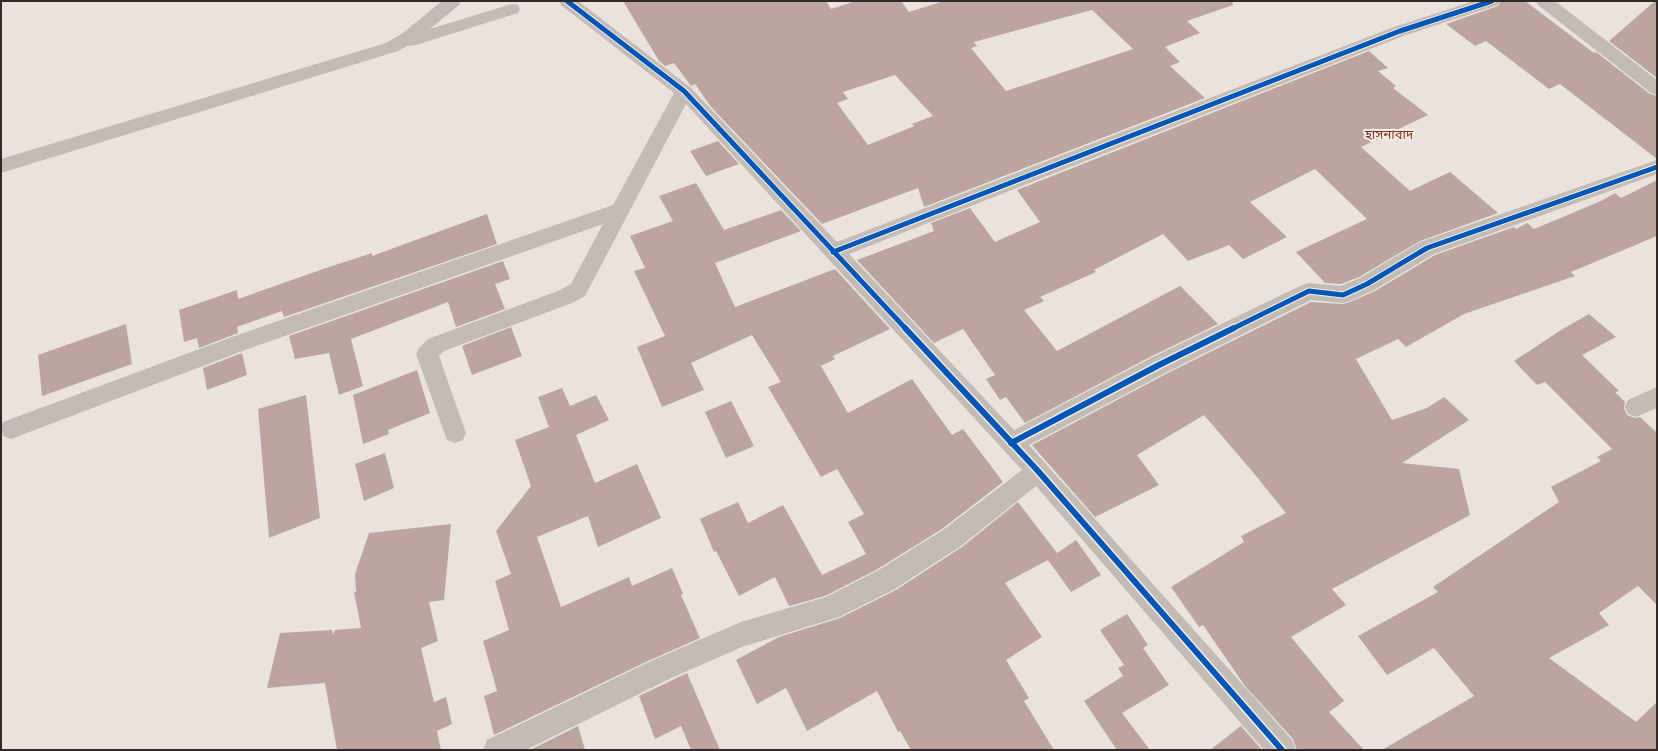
<svg xmlns="http://www.w3.org/2000/svg" width="1658" height="751" viewBox="0 0 1658 751" font-family="Poppins,'Noto Sans Bengali',sans-serif">
  <rect width="100%" height="100%" fill="#eae3dd"/>
  <!-- building -->
  <g fill="#bda59f" fill-rule="evenodd">
    <path d="M623 1H826L831 9 856 1H901L909 12 944 1H1232L1233 5 1187 21 1200 33 1165 47 1180 62 1170 66 1205 98 924 207 918 188 822 224 711 107 695 84 691 86 674 63 665 66 659 61ZM1092 10 1133 49 1006 91 971 48 977 46 974 42ZM895 75 933 116 912 124 914 126 868 145 837 103 848 99 843 92Z"/>
    <polygon points="1501,1 1525,1 1594,53 1596,52 1650,94 1657,96 1657,159 1560,84 1549,89 1486,41 1475,46 1446,24 1498,6"/>
    <polygon points="1655,1 1657,1 1657,78 1609,41"/>
    <polygon points="1369,51 1388,68 1378,71 1396,86 1393,88 1428,115 1361,147 1410,191 1450,172 1498,213 1420,241 1359,277 1341,284 1325,283 1296,252 1367,219 1315,169 1250,202 1287,237 1243,259 1229,245 1188,261 1163,234 1094,270 1096,272 1040,297 1044,301 1024,310 1057,351 1180,286 1218,324 1150,357 1025,423 1006,397 1000,400 986,379 995,375 963,329 934,343 857,260 934,231 931,223 970,208 995,242 1040,222 1017,190"/>
    <polygon points="718,141 739,164 706,176 690,151"/>
    <polygon points="1657,180 1657,236 1571,272 1575,276 1464,314 1406,347 1398,339 1356,359 1392,420 1427,408 1444,397 1469,420 1402,463 1459,469 1470,515 1332,589 1346,605 1291,637 1344,701 1329,712 1364,750 1297,750 1293,739 1245,686 1203,625 1199,627 1171,587 1244,542 1241,536 1286,513 1252,471 1204,415 1137,455 1159,485 1095,517 1032,445 1168,373 1311,302 1343,304 1350,302 1375,291 1435,255 1514,227 1516,229 1527,223 1534,229 1601,201 1615,193 1621,198"/>
    <polygon points="696,183 724,230 781,210 801,231 715,263 735,307 835,269 890,329 833,356 835,359 821,366 848,413 912,379 952,435 963,429 1003,482 942,529 876,570 825,596 789,606 775,577 739,596 716,551 714,552 700,519 738,502 748,523 783,505 822,575 866,554 848,522 864,514 837,469 821,477 768,387 781,382 752,335 691,363 704,390 662,407 637,347 665,336 634,271 645,268 630,236 673,221 659,196"/>
    <polygon points="487,214 497,244 284,317 282,311 237,327 238,333 199,348 197,338 184,342 179,310 237,290 238,299 326,268 372,253 372,256"/>
    <polygon points="503,261 510,279 495,284 505,309 456,327 448,302 351,339 363,386 339,395 329,353 295,359 289,336"/>
    <polygon points="1589,314 1616,337 1582,355 1619,391 1615,392 1625,402 1624,408 1627,415 1635,418 1640,417 1657,433 1657,605 1638,586 1599,613 1609,625 1549,658 1636,722 1657,702 1657,750 1382,750 1474,696 1434,648 1387,675 1358,636 1438,592 1433,587 1559,502 1551,487 1601,461 1597,457 1612,449 1545,382 1537,385 1514,361 1561,330"/>
    <polygon points="126,324 132,364 42,396 38,355"/>
    <polygon points="511,327 522,356 472,375 462,346"/>
    <polygon points="242,353 247,375 207,390 203,368"/>
    <polygon points="417,370 430,413 388,430 389,434 363,444 353,395"/>
    <polygon points="562,388 570,406 596,395 609,420 576,435 595,483 637,464 661,518 598,547 588,516 537,537 561,607 629,577 632,586 672,568 683,594 681,595 700,638 650,660 494,735 484,696 497,691 483,641 509,630 495,581 511,574 496,531 531,486 515,440 549,427 538,397"/>
    <polygon points="306,395 320,518 269,538 258,409"/>
    <polygon points="731,401 754,446 726,458 705,412"/>
    <polygon points="385,453 394,488 364,501 355,464"/>
    <polygon points="1018,502 1057,553 1076,540 1101,575 1071,592 1048,560 1005,583 1042,637 1006,660 1029,698 1024,701 1054,750 911,750 900,731 898,732 877,691 807,731 786,688 757,704 736,660 779,637 840,618 896,590 962,547"/>
    <polygon points="451,524 444,600 429,602 438,641 421,648 434,702 446,697 452,724 437,731 441,750 337,750 325,683 267,688 280,633 332,630 333,635 335,630 361,628 354,592 356,592 355,574 369,533"/>
    <polygon points="1127,614 1148,645 1143,648 1169,685 1122,713 1150,750 1117,750 1084,701 1123,676 1118,668 1124,665 1100,630"/>
    <polygon points="687,673 720,750 691,750 681,726 655,739 639,696"/>
    <polygon points="578,726 585,750 532,750 532,749"/>
    <polygon points="1241,726 1262,750 1210,750"/>
  </g>
  <g fill="none" stroke-linecap="round" stroke-linejoin="round">
    <!-- minor -->
    <g fill="#c2bbb6" fill-rule="evenodd">
      <polygon points="442,1 461,1 459,5 430,29 512,4 518,5 520,9 518,13 416,45 407,46 398,51 1,173 1,159 386,43 403,33"/>
      <polygon points="559,1 578,1 690,87 837,242 1394,27 1474,1 1500,1 1498,5 1406,35 849,254 1014,430 1151,358 1302,285 1309,283 1341,286 1360,278 1420,242 1657,160 1657,174 1434,254 1374,290 1350,301 1343,303 1311,300 1167,372 1029,445 1292,740 1296,750 1264,750 1036,486 961,546 895,589 839,617 742,647 669,679 526,750 483,750 487,740 651,661 741,622 826,597 877,571 943,530 1022,470 686,104 585,296 572,303 444,351 439,356 466,433 463,440 455,443 447,440 416,354 419,348 428,339 558,291 571,284 603,224 245,350 11,439 3,436 1,426 3,422 229,338 613,205 674,93 561,5"/>
      <polygon points="1536,1 1555,1 1657,80 1657,95 1651,93 1538,5"/>
      <polygon points="1657,387 1657,408 1636,417 1628,414 1625,407 1628,400"/>
    </g>
    <defs>
      <g id="cycleway-far1">
        <polyline points="567,1 684,91 906,329"/>
        <polyline points="833,252 1400,31 1492,1"/>
        <polyline points="1232,329 1309,291 1343,295 1367,284 1427,248 1657,167"/>
      </g>
      <g id="cycleway">
        <polyline points="905,328 1038,471 1282,750"/>
        <polyline points="1011,443 1159,365 1234,328"/>
      </g>
    </defs>
    <!-- cycleway-far1 casing -->
    <use href="#cycleway-far1" stroke="#f8ede2" stroke-width="7"/>
    <!-- cycleway casing -->
    <use href="#cycleway" stroke="#f8ede2" stroke-width="9"/>
    <!-- cycleway-far1 -->
    <use href="#cycleway-far1" stroke="#0057b8" stroke-width="5"/>
    <!-- cycleway -->
    <use href="#cycleway" stroke="#0057b8" stroke-width="6"/>
  </g>
  <g text-anchor="middle" stroke-width="4" stroke-linejoin="round" paint-order="stroke">
    <!-- quarter labels -->
    <g font-size="13" fill="#803020" stroke="#f8ede2">
      <text x="1389" y="139">হাসনাবাদ</text>
    </g>
  </g>
  <!-- border -->
  <rect width="1658" height="751" fill="none" stroke="#332825" stroke-width="4"/>
</svg>
